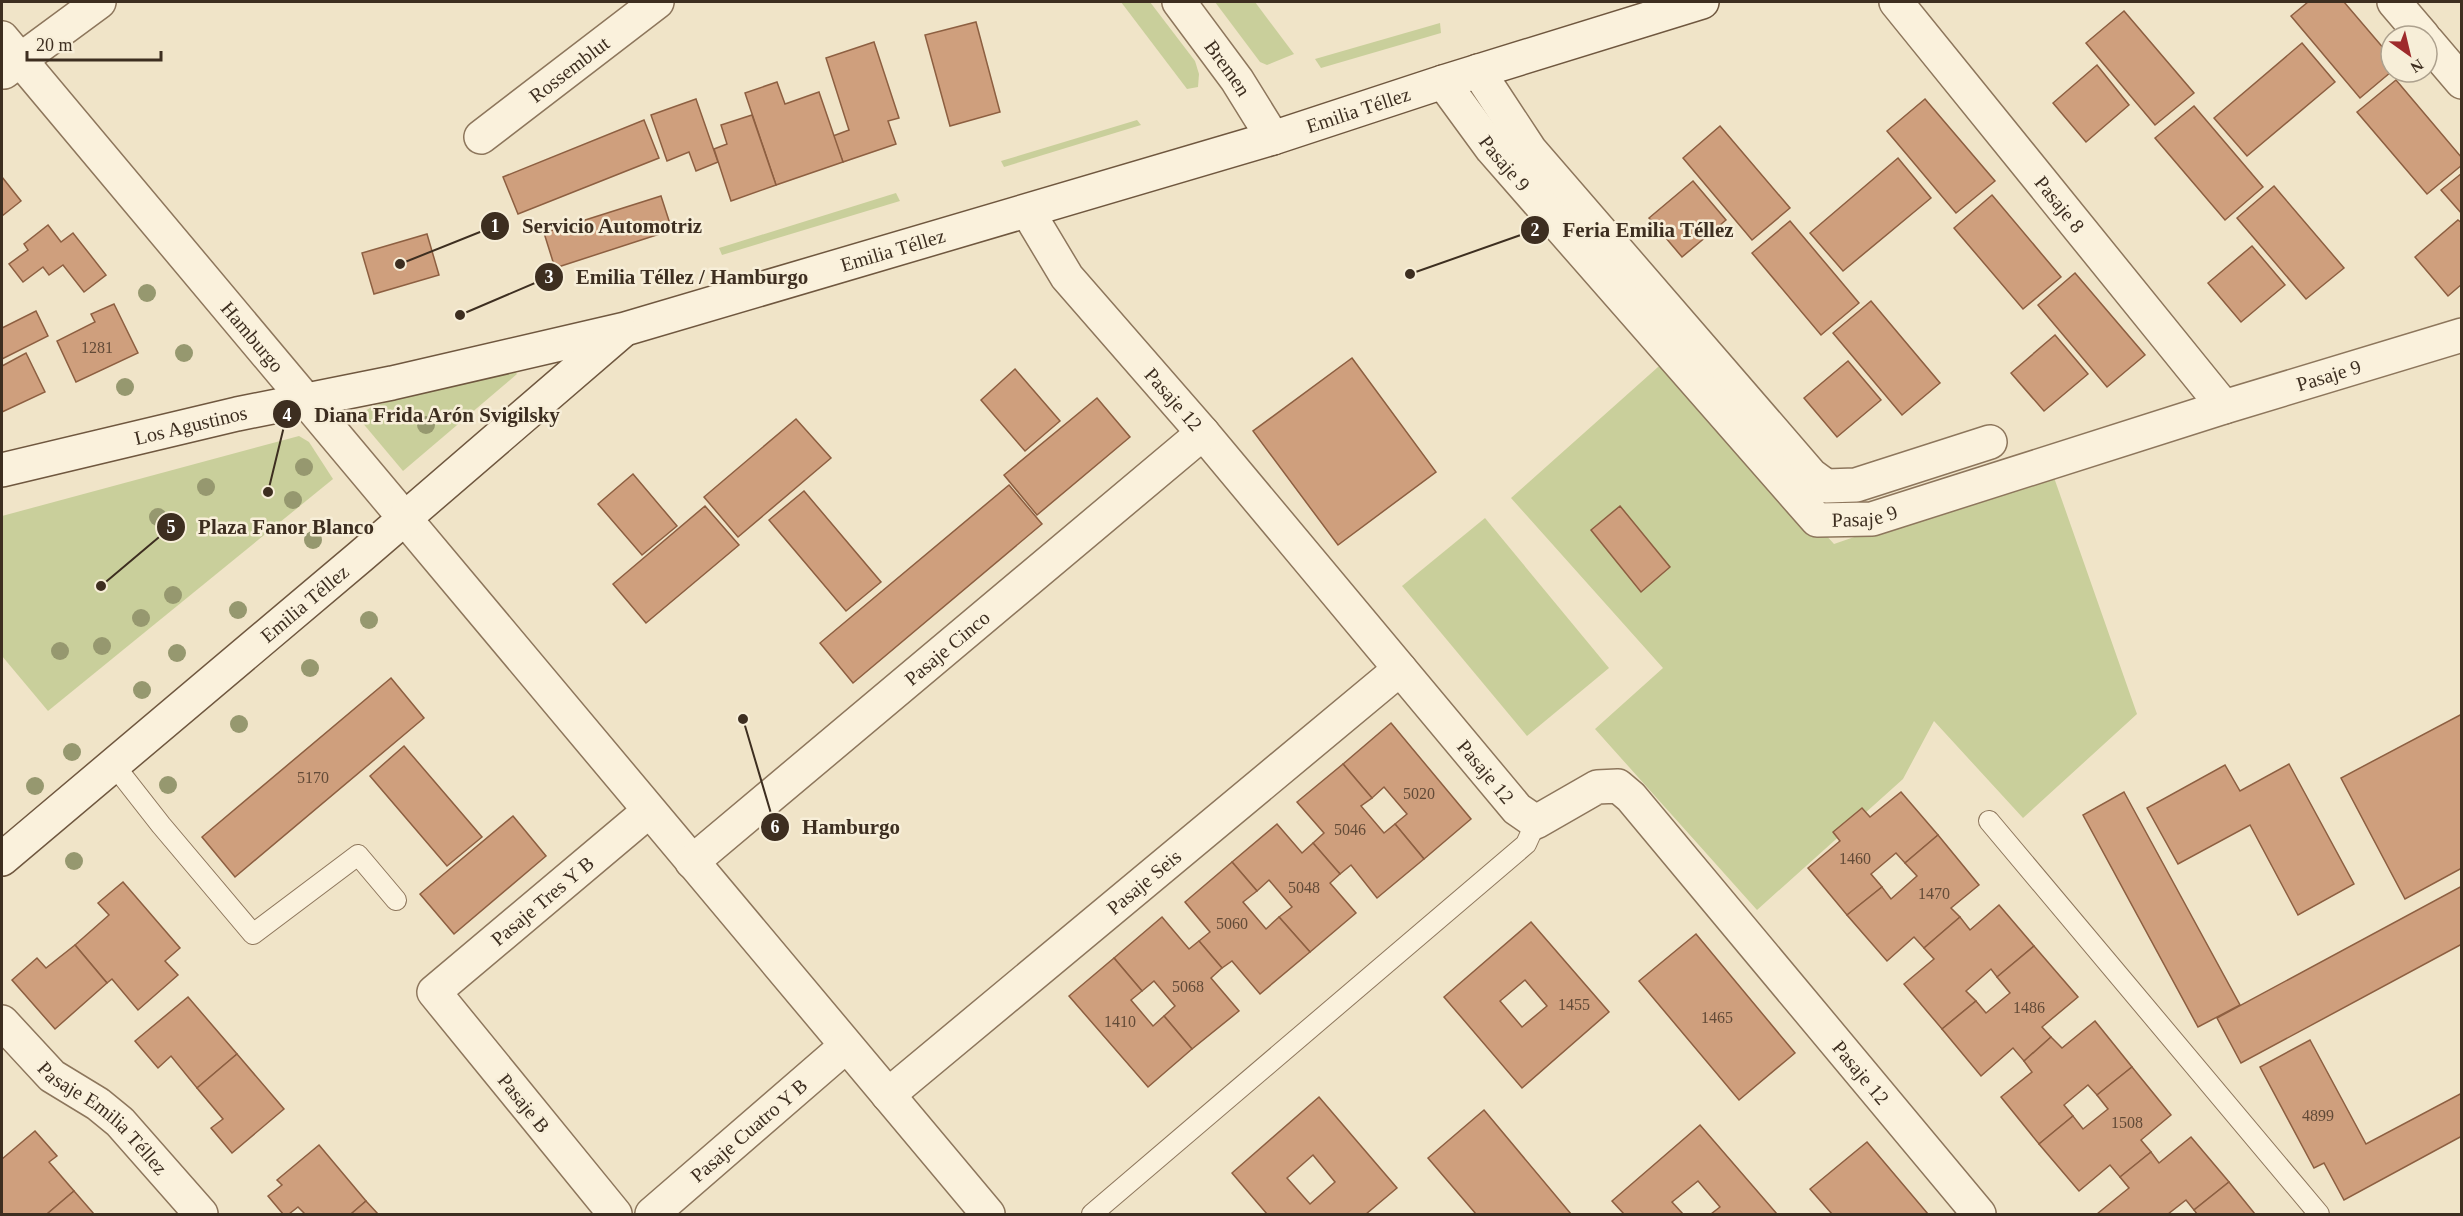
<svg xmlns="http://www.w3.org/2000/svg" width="2463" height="1216" viewBox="0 0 2463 1216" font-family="Georgia,serif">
  <rect width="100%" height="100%" fill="#f0e4c8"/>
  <!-- green -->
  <g fill="#c9cf9b">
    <polygon points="1121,2 1150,2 1195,61 1199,74 1198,87 1187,89"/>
    <polygon points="1215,2 1255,2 1294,54 1267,65 1260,62"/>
    <polygon points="1440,23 1441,33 1321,68 1315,59"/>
    <polygon points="1137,120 1141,125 1004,167 1001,161"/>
    <polygon points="896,193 900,201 722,255 719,248"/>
    <polygon points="1667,359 1834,544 2051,469 2137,714 2023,818 1934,721 1903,779 1757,910 1595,729 1663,668 1511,498"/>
    <polygon points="512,368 517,374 403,471 361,421 362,413 373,406"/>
    <polygon points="299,436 309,442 333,479 48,711 2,656 2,516"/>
    <polygon points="1485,518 1609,668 1527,736 1402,586"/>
  </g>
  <!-- building -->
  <g fill="#cf9f7d" stroke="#8d5f41" stroke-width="1.5" fill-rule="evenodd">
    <polygon points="2308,2 2344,2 2391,57 2391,72 2360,98 2291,16"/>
    <polygon points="2124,11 2194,93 2155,125 2086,43"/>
    <polygon points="976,22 1000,112 950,126 925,35"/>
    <polygon points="874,42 899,118 888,121 896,144 843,162 833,136 849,130 826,58"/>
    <polygon points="2302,43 2335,82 2247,156 2214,118"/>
    <polygon points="2097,65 2129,105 2086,142 2053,103"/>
    <polygon points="2396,80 2462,158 2462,165 2427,194 2357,112"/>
    <polygon points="777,82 785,104 819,92 843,162 776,185 745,93"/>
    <polygon points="696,99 718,162 696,171 689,152 667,161 651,115"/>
    <polygon points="1925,99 1995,181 1956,213 1887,131"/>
    <polygon points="2194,106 2263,187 2225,220 2155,138"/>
    <polygon points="752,115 776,185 731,201 714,149 727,144 721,125"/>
    <polygon points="644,120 659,158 518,214 503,177"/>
    <polygon points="1720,126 1790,208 1752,240 1683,158"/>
    <polygon points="1898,158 1931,198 1843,271 1810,233"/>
    <polygon points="2462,173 2462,214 2441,190"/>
    <polygon points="2,177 21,201 2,216"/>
    <polygon points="1693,181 1726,220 1682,257 1649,218"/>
    <polygon points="2274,186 2344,268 2306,299 2237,218"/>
    <polygon points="1992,195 2061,277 2023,309 1954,228"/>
    <polygon points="661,196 672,230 555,268 544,233"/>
    <polygon points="2458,220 2462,223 2462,284 2448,296 2415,257"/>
    <polygon points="1790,221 1859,303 1821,335 1752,253"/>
    <polygon points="48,225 61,242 73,233 106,275 84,292 63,265 49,275 43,267 23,282 9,264 28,250 24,244"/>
    <polygon points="427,234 439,275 374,294 362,253"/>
    <polygon points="2252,246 2285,285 2241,322 2208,283"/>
    <polygon points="2075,273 2145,355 2107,387 2038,305"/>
    <polygon points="1871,301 1940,383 1902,415 1833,333"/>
    <polygon points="114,304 138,353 76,382 57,341 95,322 91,314"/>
    <polygon points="36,311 48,336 2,359 2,328"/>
    <polygon points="2055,335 2088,374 2044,411 2011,373"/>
    <polygon points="26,353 45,392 2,412 2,366"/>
    <polygon points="1352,358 1436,472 1338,545 1253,431"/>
    <polygon points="1848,361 1881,400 1837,437 1804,398"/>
    <polygon points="1015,369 1060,421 1025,451 981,400"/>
    <polygon points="1097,398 1130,437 1037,515 1004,475"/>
    <polygon points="796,419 831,458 738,537 704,497"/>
    <polygon points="633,474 677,526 642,555 598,504"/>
    <polygon points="1009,485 1042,524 853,683 820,643"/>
    <polygon points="804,491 881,582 846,611 769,520"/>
    <polygon points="705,506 739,545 646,623 613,584"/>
    <polygon points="1620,506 1670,567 1641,592 1591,530"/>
    <polygon points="391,678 424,718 235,877 202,837"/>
    <polygon points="2462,714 2462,868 2405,899 2341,778"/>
    <polygon points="1391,723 1471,819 1424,859 1395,824 1407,814 1384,787 1372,798 1343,764"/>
    <polygon points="404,746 482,837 447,866 370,776"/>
    <polygon points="1343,764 1372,798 1361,806 1384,833 1395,824 1424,859 1377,898 1351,865 1340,874 1313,843 1324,833 1297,802"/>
    <polygon points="2289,764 2354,884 2298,915 2250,825 2178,864 2147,808 2225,765 2240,791"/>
    <polygon points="1901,792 1938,835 1905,863 1896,853 1871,874 1882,887 1847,915 1808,868 1840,841 1833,832 1862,808 1870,817"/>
    <polygon points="2124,792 2240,1005 2198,1027 2083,815"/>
    <polygon points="513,816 546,856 454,934 420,894"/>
    <polygon points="1277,824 1302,853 1313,843 1340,874 1330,883 1356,913 1310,952 1279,917 1292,907 1269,880 1257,891 1232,862"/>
    <polygon points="1938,835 1979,885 1951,908 1960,917 1924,948 1914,937 1887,961 1847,915 1882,887 1891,899 1917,876 1905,863"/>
    <polygon points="1232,862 1257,891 1243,902 1266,929 1279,917 1310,952 1260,994 1232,961 1222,968 1199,941 1210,932 1185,902"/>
    <polygon points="123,882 180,948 165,961 178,975 138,1010 112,979 107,983 75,945 109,915 98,903"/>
    <polygon points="2462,886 2462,944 2241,1063 2217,1018"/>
    <polygon points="1999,905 2034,946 1997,977 1991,969 1966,991 1976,1001 1942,1029 1904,984 1934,959 1924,948 1960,917 1970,930"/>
    <polygon points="1162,917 1189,949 1199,941 1222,968 1211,978 1239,1011 1192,1049 1164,1016 1175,1006 1154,981 1142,991 1114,958"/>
    <path d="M1531 922 1609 1012 1522 1088 1444 997ZM1525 980 1547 1006 1522 1027 1500 1001Z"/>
    <polygon points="1696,934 1795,1053 1739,1100 1639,981"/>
    <polygon points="75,945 107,983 55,1029 12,980 37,958 46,968"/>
    <polygon points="2034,946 2078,997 2042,1027 2051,1037 2024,1061 2013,1048 1981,1076 1942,1029 1976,1001 1986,1013 2010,993 1997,977"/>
    <polygon points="1114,958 1142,991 1131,1000 1153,1026 1164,1016 1192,1049 1148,1087 1069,996"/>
    <polygon points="188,997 237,1054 197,1088 171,1056 158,1068 135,1041"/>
    <polygon points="2095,1021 2132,1067 2097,1095 2088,1085 2064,1105 2073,1116 2039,1144 2001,1097 2032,1072 2024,1061 2051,1037 2062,1048"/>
    <polygon points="2310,1040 2366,1144 2462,1093 2462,1136 2344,1200 2324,1163 2314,1168 2260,1067"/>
    <polygon points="237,1054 284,1109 232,1153 211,1128 223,1119 197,1088"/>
    <polygon points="2132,1067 2171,1115 2141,1140 2151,1152 2120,1177 2110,1165 2079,1191 2039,1144 2073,1116 2083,1129 2108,1109 2097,1095"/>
    <path d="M1319 1097 1397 1188 1366 1214H1267L1232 1173ZM1313 1155 1335 1182 1310 1204 1287 1178Z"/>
    <polygon points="1484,1110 1571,1214 1476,1214 1428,1158"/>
    <polygon points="1700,1125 1777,1214 1711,1214 1720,1207 1698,1181 1672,1202 1683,1214 1624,1214 1612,1201"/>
    <polygon points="35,1131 57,1156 49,1162 74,1191 47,1214 2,1214 2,1159"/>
    <polygon points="2191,1137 2229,1182 2194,1210 2186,1200 2168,1214 2097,1214 2129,1188 2120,1177 2151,1152 2159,1163"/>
    <polygon points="1867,1142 1928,1214 1832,1214 1810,1189"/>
    <polygon points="319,1145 366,1201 351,1214 305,1214 298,1207 289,1214 283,1214 268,1196 282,1185 277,1180"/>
    <polygon points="2229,1182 2255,1214 2197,1214 2194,1210"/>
    <polygon points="74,1191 94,1214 47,1214"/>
    <polygon points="366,1201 378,1214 351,1214"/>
  </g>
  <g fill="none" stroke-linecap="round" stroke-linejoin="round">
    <defs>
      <g id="lane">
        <polyline points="114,765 161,825 253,934 358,855 396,900"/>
        <polyline points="1989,821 2319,1214"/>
        <polyline points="1092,1214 1526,844 1536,822"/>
      </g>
      <g id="street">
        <path id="s1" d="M1179 2 1237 80 1273 138"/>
        <path id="s2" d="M1896 2 2224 407"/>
        <polyline points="2394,2 2423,36"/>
        <path id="s3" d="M2 38 988 1214"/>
        <polyline points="2427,41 2462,82"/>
        <polyline points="1478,71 1530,150 1811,475 1826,486 1856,485 1990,442"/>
        <polyline points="4,72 99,2"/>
        <path id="s4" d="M1443 82 1492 149 1817 520 1872 519 2224 407 2462 335"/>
        <path id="s5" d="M481 137 657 2"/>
        <path id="s6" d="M1028 212 1067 277 1203 433 1517 809 1536 822 1597 787 1618 786 1631 797 1979 1214"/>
        <path id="s7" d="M692 862 1203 433"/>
        <path id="s8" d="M2 1022 52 1076 98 1104 120 1122 201 1214"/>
        <path id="s9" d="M888 1095 1400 669"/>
        <path id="s10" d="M615 1214 434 992 649 811"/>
        <path id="s11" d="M652 1214 846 1046"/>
      </g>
      <g id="secondary">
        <path id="s12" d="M2 470 237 414 392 383 625 329 1273 138 1443 82 1702 2"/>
        <path id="s13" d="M2 859 361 556 621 332"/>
      </g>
    </defs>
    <!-- lane casing -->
    <use href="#lane" stroke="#8d765c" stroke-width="22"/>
    <!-- street casing -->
    <use href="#street" stroke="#8d765c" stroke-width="36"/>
    <!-- secondary casing -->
    <use href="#secondary" stroke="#6f573f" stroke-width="36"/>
    <!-- lane -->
    <use href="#lane" stroke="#faf1dc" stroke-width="20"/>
    <!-- street -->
    <use href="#street" stroke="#faf1dc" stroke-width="33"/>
    <!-- secondary -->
    <use href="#secondary" stroke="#faf1dc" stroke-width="33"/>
  </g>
  <!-- trees -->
  <g fill="#96986f">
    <circle cx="147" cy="293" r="9"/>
    <circle cx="184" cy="353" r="9"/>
    <circle cx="125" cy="387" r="9"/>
    <circle cx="426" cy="425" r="9"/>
    <circle cx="304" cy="467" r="9"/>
    <circle cx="206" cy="487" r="9"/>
    <circle cx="293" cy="500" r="9"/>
    <circle cx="158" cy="517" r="9"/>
    <circle cx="313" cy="540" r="9"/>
    <circle cx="173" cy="595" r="9"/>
    <circle cx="238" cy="610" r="9"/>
    <circle cx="141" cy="618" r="9"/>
    <circle cx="369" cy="620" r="9"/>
    <circle cx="102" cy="646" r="9"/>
    <circle cx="60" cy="651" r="9"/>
    <circle cx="177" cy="653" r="9"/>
    <circle cx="310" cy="668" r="9"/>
    <circle cx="142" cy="690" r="9"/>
    <circle cx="239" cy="724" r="9"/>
    <circle cx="72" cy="752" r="9"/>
    <circle cx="168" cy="785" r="9"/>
    <circle cx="35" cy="786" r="9"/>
    <circle cx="74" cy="861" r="9"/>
  </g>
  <g text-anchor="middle" stroke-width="5" stroke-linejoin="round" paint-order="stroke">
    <!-- number labels -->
    <g font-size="16" fill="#624a37">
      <text x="97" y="353">1281</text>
      <text x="313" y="783">5170</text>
      <text x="1419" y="799">5020</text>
      <text x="1350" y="835">5046</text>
      <text x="1855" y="864">1460</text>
      <text x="1304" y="893">5048</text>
      <text x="1934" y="899">1470</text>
      <text x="1232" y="929">5060</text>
      <text x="1188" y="992">5068</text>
      <text x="1574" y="1010">1455</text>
      <text x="2029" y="1013">1486</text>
      <text x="1717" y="1023">1465</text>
      <text x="1120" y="1027">1410</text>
      <text x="2318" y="1121">4899</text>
      <text x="2127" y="1128">1508</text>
    </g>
    <!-- street labels -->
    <g font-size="20" fill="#3d2e20" stroke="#f7eed8">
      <text dy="7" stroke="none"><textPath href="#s5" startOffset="111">Rossemblut</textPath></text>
      <text dy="7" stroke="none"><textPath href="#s1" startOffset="82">Bremen</textPath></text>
      <text dy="7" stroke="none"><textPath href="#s12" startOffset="1404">Emilia Téllez</textPath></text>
      <text dy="7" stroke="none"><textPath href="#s4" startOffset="102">Pasaje 9</textPath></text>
      <text dy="7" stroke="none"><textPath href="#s2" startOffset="260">Pasaje 8</textPath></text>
      <text dy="7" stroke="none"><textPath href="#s12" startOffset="918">Emilia Téllez</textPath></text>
      <text dy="7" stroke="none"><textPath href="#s3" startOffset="390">Hamburgo</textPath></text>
      <text dy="7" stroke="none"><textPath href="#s4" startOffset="1110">Pasaje 9</textPath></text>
      <text dy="7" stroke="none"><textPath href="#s6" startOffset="238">Pasaje 12</textPath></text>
      <text dy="7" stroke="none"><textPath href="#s12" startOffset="194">Los Agustinos</textPath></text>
      <text dy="7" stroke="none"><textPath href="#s4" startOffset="624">Pasaje 9</textPath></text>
      <text dy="7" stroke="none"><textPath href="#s13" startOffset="396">Emilia Téllez</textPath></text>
      <text dy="7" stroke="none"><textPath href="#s7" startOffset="333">Pasaje Cinco</textPath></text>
      <text dy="7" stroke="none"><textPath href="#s6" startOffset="724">Pasaje 12</textPath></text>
      <text dy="7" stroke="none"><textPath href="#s9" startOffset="333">Pasaje Seis</textPath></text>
      <text dy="7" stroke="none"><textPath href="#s10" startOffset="428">Pasaje Tres Y B</textPath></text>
      <text dy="7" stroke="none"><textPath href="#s6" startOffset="1263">Pasaje 12</textPath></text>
      <text transform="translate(524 1103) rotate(51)" y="7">Pasaje B</text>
      <text dy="7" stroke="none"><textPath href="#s8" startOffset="140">Pasaje Emilia Téllez</textPath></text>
      <text dy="7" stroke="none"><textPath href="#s11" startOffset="128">Pasaje Cuatro Y B</textPath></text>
    </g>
  </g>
  <!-- callouts -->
  <path fill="none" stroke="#3d2e20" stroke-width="2" d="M400 264L495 226M1410 274L1535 230M460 315L549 277M268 492L287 414M101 586L171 527M743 719L775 827"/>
  <g fill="#3d2e20" stroke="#f7eed8" stroke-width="2">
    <circle cx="400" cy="264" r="6"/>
    <circle cx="1410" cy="274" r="6"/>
    <circle cx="460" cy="315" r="6"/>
    <circle cx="268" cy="492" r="6"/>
    <circle cx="101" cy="586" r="6"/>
    <circle cx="743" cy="719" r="6"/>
    <circle cx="495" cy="226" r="15"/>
    <circle cx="1535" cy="230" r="15"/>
    <circle cx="549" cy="277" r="15"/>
    <circle cx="287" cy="414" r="15"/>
    <circle cx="171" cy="527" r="15"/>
    <circle cx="775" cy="827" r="15"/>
  </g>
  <g font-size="18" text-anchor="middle" font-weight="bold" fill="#fff">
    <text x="495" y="232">1</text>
    <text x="1535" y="236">2</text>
    <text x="549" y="283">3</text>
    <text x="287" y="421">4</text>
    <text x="171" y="533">5</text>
    <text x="775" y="833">6</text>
  </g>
  <g font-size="21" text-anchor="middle" font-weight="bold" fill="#3d2e20" stroke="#f7eed8" stroke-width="5" stroke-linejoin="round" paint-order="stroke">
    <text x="612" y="233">Servicio Automotriz</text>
    <text x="1648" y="237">Feria Emilia Téllez</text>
    <text x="692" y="284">Emilia Téllez / Hamburgo</text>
    <text x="437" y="422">Diana Frida Arón Svigilsky</text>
    <text x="286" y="534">Plaza Fanor Blanco</text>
    <text x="851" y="834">Hamburgo</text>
  </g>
  <!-- border -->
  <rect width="2463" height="1216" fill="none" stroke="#3d2e20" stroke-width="6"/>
  <!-- north arrow -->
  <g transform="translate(2409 54) rotate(146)"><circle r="28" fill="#f7eed8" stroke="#ada18e" stroke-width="1.5"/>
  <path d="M0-4.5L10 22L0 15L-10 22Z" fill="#9e2a2b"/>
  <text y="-9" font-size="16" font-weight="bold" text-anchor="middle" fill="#3d2e20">N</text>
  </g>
  <!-- scale -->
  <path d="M27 51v9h134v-9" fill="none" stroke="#3d2e20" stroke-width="3"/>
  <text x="36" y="51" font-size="18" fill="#3d2e20" stroke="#f7eed8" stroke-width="4.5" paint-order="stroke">20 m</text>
</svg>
